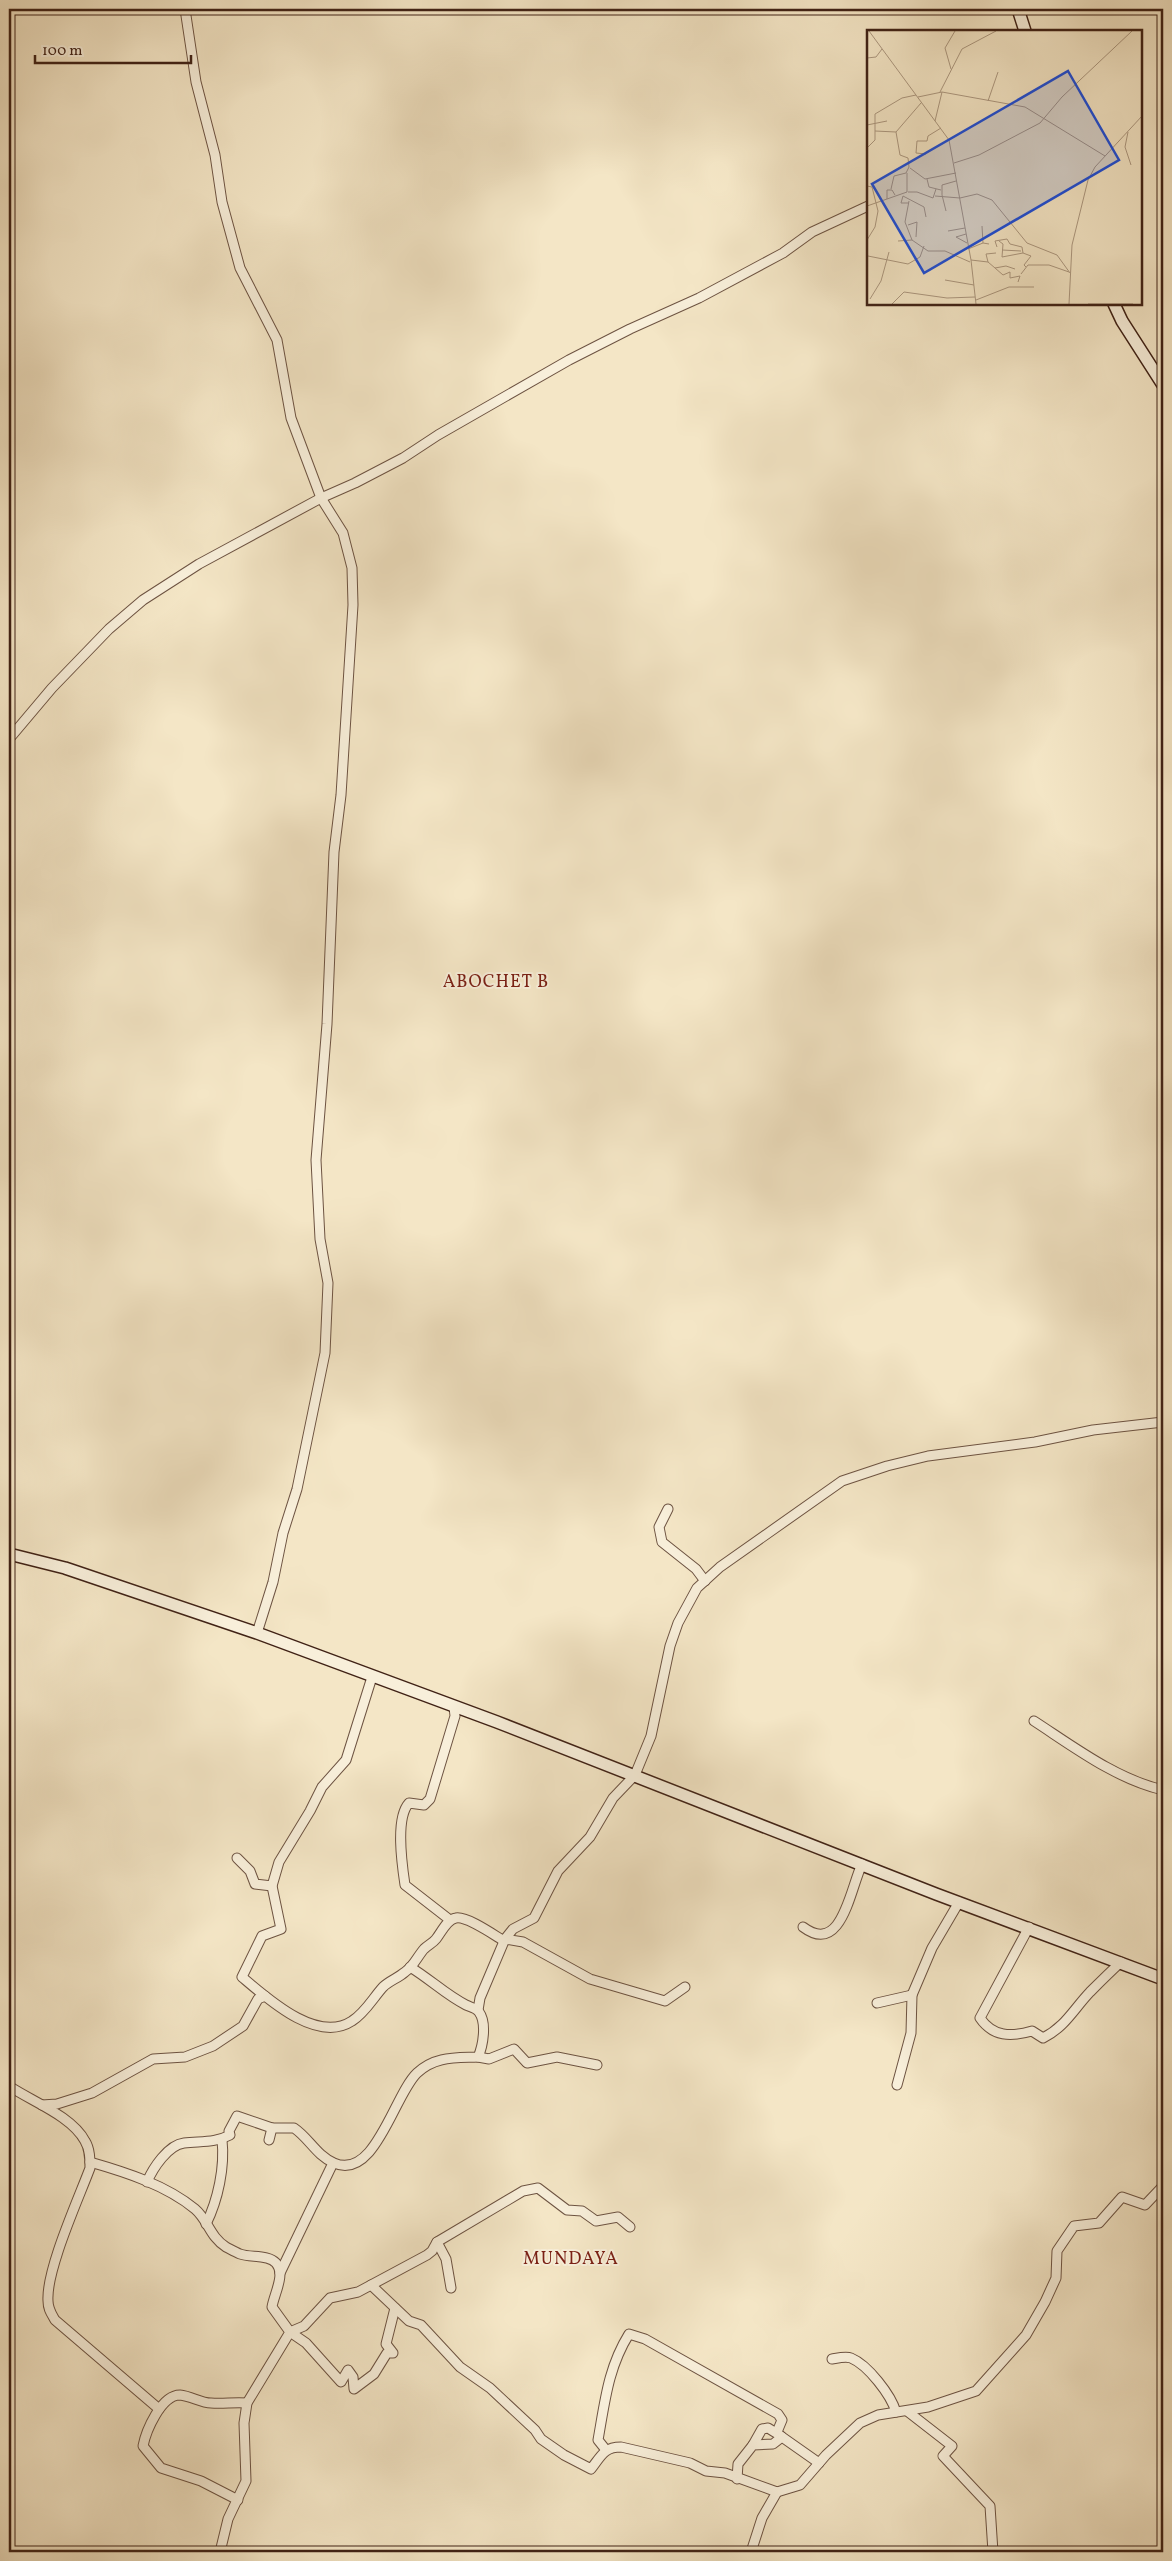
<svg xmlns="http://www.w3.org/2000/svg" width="1172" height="2561" viewBox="0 0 1172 2561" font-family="Vollkorn,serif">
  <rect width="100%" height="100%" fill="#f4e6c6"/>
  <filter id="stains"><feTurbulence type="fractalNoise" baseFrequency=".004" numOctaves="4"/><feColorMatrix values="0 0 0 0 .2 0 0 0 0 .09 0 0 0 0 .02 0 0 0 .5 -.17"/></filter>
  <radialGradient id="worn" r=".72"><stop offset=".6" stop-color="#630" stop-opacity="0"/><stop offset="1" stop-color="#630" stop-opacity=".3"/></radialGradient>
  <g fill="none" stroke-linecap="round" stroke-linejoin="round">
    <defs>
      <g id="street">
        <polyline points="185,9 196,82 215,155 222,202 240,268 277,340 291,418 321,498 343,533 352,568 353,605 341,795 334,852 327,1024 316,1160 320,1239 328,1283 325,1353 297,1489 283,1533 273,1582 257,1633"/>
        <polyline points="9,739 52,688 109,629 143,600 199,564 321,498 355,483 403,458 438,435 569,360 630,329 699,298 783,253 812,232 868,206"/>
        <polyline points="668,1509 659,1527 662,1542 696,1569 705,1581"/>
        <path d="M372 1677 346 1760 322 1787 310 1811 279 1862 272 1886 281 1929 262 1936 242 1977C268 1999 317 2044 352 2021 365 2013 373 1998 383 1987 389 1981 398 1978 405 1972 414 1966 417 1957 424 1949 428 1945 433 1943 436 1939 441 1933 447 1919 456 1918 467 1916 494 1935 504 1941"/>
        <path d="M1034 1721C1074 1747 1116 1779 1163 1790"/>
        <polyline points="237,1858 250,1871 255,1884 272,1886"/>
        <path d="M450 1920 405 1885C402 1865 395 1818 409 1803L424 1805 430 1799 455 1716 454 1707"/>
        <path d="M803 1927C842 1956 850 1889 862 1864"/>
        <path d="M1029 1927 980 2018C993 2037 1011 2037 1032 2031L1043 2038C1065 2027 1073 2010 1090 1992 1100 1982 1110 1972 1121 1962"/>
        <polyline points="505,1939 523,1942 590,1979 665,2001 685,1987"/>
        <polyline points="877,2003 912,1995"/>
        <polyline points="478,2010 480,1998 505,1939 513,1929 534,1918 558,1871 590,1837 613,1798 635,1775 651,1736 670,1646 678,1623 697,1588 720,1567 842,1481 887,1466 928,1456 1035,1442 1093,1430 1163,1422"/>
        <polyline points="478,2057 489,2059 514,2049 527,2063 557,2057 597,2065"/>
        <polyline points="897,2085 911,2033 912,1995 932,1948 959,1902"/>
        <path d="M9 2086C31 2101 72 2116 85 2141 90 2149 90 2159 90 2168 78 2200 46 2270 48 2301 48 2309 51 2313 55 2320L159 2409"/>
        <polyline points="42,2105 57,2104 92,2093 153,2059 185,2057 213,2046 243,2026 258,1999 265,1996"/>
        <path d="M269 2140 272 2128H294C309 2138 316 2155 334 2163 375 2181 394 2095 417 2073 435 2056 455 2058 478 2057 483 2046 487 2023 479 2012 476 2008 470 2007 466 2005 446 1995 430 1979 410 1967"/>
        <path d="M90 2162C125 2172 166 2185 195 2209 208 2220 210 2237 226 2247 230 2249 235 2252 240 2254 250 2258 268 2254 276 2263 286 2274 274 2294 272 2307L290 2332 247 2403 244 2423 246 2481 228 2519 220 2552"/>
        <path d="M147 2182C153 2168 168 2145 184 2143 202 2141 215 2143 230 2135L229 2131 237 2116 272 2128"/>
        <path d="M206 2224C218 2200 225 2167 222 2140"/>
        <polyline points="437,2242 446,2259 451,2288"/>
        <polyline points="280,2273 333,2163"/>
        <path d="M371 2285 409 2321 421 2325 460 2367 490 2388 535 2430 541 2439 564 2455 591 2469C601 2456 604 2447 621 2447L690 2463 706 2471 725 2473 777 2492 800 2485 826 2455 860 2423 878 2415 928 2407 976 2391 1026 2335 1045 2302 1056 2278 1057 2251 1074 2226 1099 2223 1122 2197 1145 2205 1163 2186"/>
        <polyline points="290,2332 304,2326 330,2298 358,2292 427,2255 432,2251 437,2242 523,2191 538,2188 567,2210 582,2211 596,2221 618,2217 630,2227"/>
        <polyline points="290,2332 306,2343 341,2382 348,2370 353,2377 354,2389 374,2374 387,2353 393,2353 386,2344 395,2308"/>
        <path d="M832 2359C838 2358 846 2356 851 2358 868 2365 891 2395 896 2412"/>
        <polyline points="907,2411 952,2446 943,2456 990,2506 993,2552"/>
        <polyline points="753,2445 762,2429 768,2428 781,2436"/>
        <path d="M606 2450 598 2440C605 2401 608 2368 629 2334L645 2339 778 2414 782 2420 777 2432"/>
        <polyline points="737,2479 738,2464 753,2445 773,2444 782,2437 819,2463"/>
        <path d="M238 2500 201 2481 161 2468 143 2446C146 2431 161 2395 180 2395 191 2396 201 2403 211 2403 223 2404 234 2402 247 2403"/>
        <polyline points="751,2552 762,2518 777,2492"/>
      </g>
      <g id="secondary">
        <polyline points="1018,9 1025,31"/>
        <polyline points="1114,304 1122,321 1163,385"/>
        <polyline points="9,1554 65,1568 257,1633 497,1722 936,1894 1163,1979"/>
      </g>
    </defs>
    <!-- street casing -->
    <use href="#street" stroke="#6d5342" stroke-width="11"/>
    <!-- secondary casing -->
    <use href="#secondary" stroke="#402216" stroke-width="14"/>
    <!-- street -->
    <use href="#street" stroke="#f8efda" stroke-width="9"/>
    <!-- secondary -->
    <use href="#secondary" stroke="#f8efda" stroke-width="11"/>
  </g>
  <g text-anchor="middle" stroke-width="4" stroke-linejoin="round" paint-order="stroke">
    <!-- quarter labels -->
    <g font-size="18" letter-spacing="1" fill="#7a1f14" stroke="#f8efda">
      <text x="496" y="987">ABOCHET B</text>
      <text x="571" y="2264">MUNDAYA</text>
    </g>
  </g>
  <!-- overview -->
  <g transform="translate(867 30)">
    <rect width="275" height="275" fill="#f4e6c6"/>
    <path fill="none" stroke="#ac9880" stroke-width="1" d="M2 1 82 110 104 230 109 274M0 28 9 27 15 19M84 39 78 18 88 1M73 62 95 19 129 1M51 67 75 62 158 77 238 126M121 71 131 42M68 91 75 62M0 95 20 91M8 101 29 102M261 102 258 117 264 135M0 118 8 110V84L35 68 49 65M59 124 49 123 50 111H60L61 106 74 98M87 133 112 125 173 93 195 67 265 1M43 138 58 149 89 143M60 149 62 157 74 160M0 156 5 157 11 181 8 197 0 210M24 159 27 146 39 143 42 137 41 128 33 125 29 102 54 73M41 162H50L66 168 69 159M75 165V155L89 151M75 165 79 181M68 166 93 168 110 164 125 170 160 213 190 225 203 243M20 169V160H25L28 165M42 171 38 192 45 210M42 173H34L36 166 57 177 59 187M0 176 40 162V143M41 195 50 192 49 207M115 196 116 213M81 201 98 198M99 204 89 207 100 213M31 211 45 210 61 221H78L103 232M132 211 136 214 135 227 156 223 164 226 157 235 159 237M130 217 128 211 140 209 143 214 155 217 156 223M101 219 116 213 122 214M135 220 154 221M1 226 41 234 53 227 57 216M104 230 121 232 128 238M121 232 119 224 129 223M148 239 139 236 128 238 136 245 143 242V248L153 246 151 252M154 244 161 235H182L202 242M78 250 107 255M3 269 14 251 22 222M109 270 142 257H167M25 274 37 262 80 268 108 267M202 274 205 215 221 150 228 137 275 86M221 274H266"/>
    <path fill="#1d4ed8" fill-opacity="0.15" stroke="#1d4ed8" stroke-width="2.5" d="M201 41 252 130 57 243 5 154Z"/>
    <rect width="275" height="275" fill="none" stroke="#402216" stroke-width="2.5"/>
  </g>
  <!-- margin -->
  <rect width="1172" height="2561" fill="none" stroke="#f4e6c6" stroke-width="30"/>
  <rect x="10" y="10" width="1152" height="2541" fill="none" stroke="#402216" stroke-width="2.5"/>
  <rect x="15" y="15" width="1142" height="2531" fill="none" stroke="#402216"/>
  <!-- scale -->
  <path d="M35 55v8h156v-8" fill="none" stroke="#402216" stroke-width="2.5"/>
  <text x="42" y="55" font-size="15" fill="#402216" stroke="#f8efda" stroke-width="4" paint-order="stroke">100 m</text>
  <rect width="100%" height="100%" filter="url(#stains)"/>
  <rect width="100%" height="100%" fill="url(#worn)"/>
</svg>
